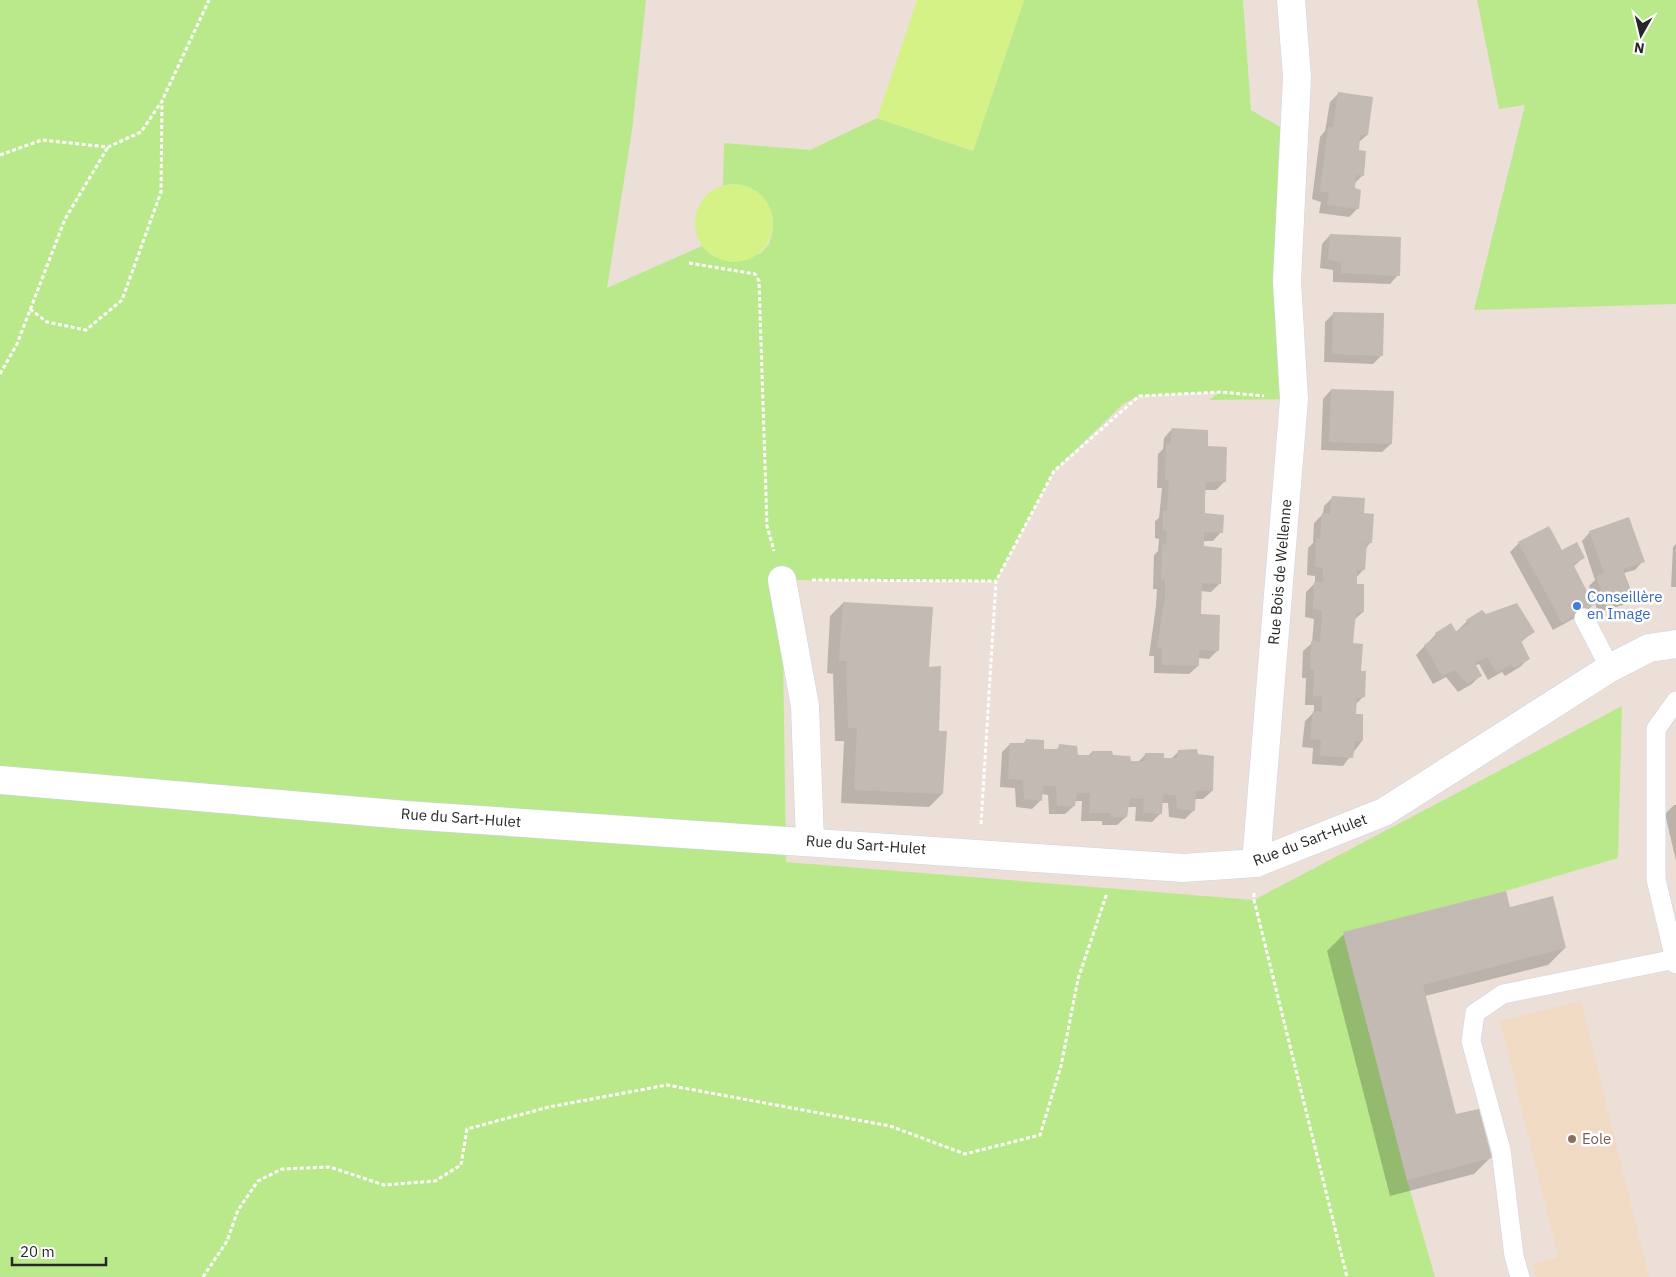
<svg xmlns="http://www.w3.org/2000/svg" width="1676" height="1277" viewBox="0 0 1676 1277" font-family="'IBM Plex Sans',sans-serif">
  <rect width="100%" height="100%" fill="#ecdfd7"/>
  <!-- education -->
  <polygon fill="#f0dac3" points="1581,1001 1649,1277 1536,1277 1533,1264 1558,1257 1500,1021"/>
  <!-- green -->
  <g fill="#bae98c">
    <polygon points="0,0 646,0 632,130 607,288 702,246 711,255 760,254 769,244 773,230 735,184 723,186 724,143 810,150 877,118 973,151 1024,0 1243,0 1251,110 1294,135 1294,399 1209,400 1220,392 1139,396 1123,404 1054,471 996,581 782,580 786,862 1254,900 1622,706 1618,858 1506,891 1343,933 1407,1180 1435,1277 0,1277"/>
    <polygon points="1477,0 1676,0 1676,304 1474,310 1525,105 1499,109"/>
  </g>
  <!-- pitch -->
  <g fill="#d5f287">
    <polygon points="917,0 1024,0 973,151 877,118"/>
    <circle cx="734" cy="223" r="39"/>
  </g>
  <!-- shadow -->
  <g fill="#0003">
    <polygon points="1339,93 1367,135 1358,143 1363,175 1354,184 1358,208 1349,217 1319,213 1321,202 1312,199 1320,137 1325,131 1330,102"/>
    <polygon points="1330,235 1398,275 1390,284 1333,282 1333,270 1320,268 1322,244"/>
    <polygon points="1334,313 1382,355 1373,364 1324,362 1325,322"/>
    <polygon points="1331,390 1391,444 1382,452 1321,450 1323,399"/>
    <polygon points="1172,429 1206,447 1224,482 1216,490 1204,490 1204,515 1221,532 1213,541 1203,541 1203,548 1220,583 1211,592 1200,591 1199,616 1218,650 1209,659 1198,658 1198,666 1189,674 1154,673 1154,656 1149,656 1156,606 1157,589 1153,589 1154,555 1158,551 1159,539 1155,538 1155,521 1159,518 1162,488 1157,488 1158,454 1163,449 1164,438"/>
    <polygon points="1333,497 1363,514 1371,542 1366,548 1364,569 1356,578 1355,585 1363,612 1354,620 1352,644 1360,672 1363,697 1355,705 1355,715 1362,741 1343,766 1312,764 1313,748 1302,747 1305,721 1314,712 1314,705 1305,705 1306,678 1302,678 1303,651 1312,643 1314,619 1305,617 1306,592 1315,583 1315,576 1307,575 1308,548 1313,543 1314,523 1323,514 1324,506"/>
    <polygon points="1590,532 1643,561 1635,570 1624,573 1632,596 1623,605 1598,612 1589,586 1595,580 1582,541"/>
    <polygon points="1519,543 1584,557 1573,567 1593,605 1584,613 1553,630 1510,552"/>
    <polygon points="1676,544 1676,587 1671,587 1673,547"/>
    <polygon points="843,603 928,668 938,732 942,794 929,807 841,803 844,741 835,741 833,674 827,673 830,616"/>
    <polygon points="1485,616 1533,632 1520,643 1529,658 1520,667 1505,676 1502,672 1488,680 1479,664 1475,666 1480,676 1472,684 1458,692 1446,677 1433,684 1416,655 1436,634 1456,632 1467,621"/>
    <polygon points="1026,740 1043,750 1055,751 1060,746 1077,756 1088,756 1092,752 1130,762 1138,762 1146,754 1171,759 1179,751 1212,791 1203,799 1194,799 1194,810 1185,819 1169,817 1168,803 1161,803 1161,813 1152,822 1135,821 1136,807 1127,807 1126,817 1117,825 1102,825 1102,821 1081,821 1082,801 1074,801 1074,806 1065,814 1049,814 1048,795 1041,794 1041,800 1032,809 1016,807 1015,788 1000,787 1002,752 1010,744 1023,744"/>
    <polygon points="1674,805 1676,805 1676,861 1665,814"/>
    <polygon points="1509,908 1565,948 1548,965 1425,996 1455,1116 1491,1157 1474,1174 1390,1196 1327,951 1344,934"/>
  </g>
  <!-- building -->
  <g fill="#c3bbb3">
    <polygon points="1338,92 1373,97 1368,135 1360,135 1359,150 1366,151 1364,176 1356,175 1355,188 1361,190 1359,209 1327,205 1329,193 1320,191 1328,127 1333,127"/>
    <polygon points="1330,234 1401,237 1400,276 1341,273 1341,262 1328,260"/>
    <polygon points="1333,312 1384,313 1383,356 1332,354"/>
    <polygon points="1331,389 1394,391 1392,444 1329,442"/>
    <polygon points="1172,428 1208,430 1208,446 1227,447 1226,482 1206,482 1205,498 1205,513 1224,515 1223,533 1204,532 1204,546 1222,548 1221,584 1202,583 1201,614 1220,615 1219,651 1199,650 1199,666 1162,665 1162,648 1157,648 1165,597 1165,581 1161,580 1162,545 1166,544 1167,531 1163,530 1163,511 1167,511 1169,480 1165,480 1166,444 1171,444"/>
    <polygon points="1332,496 1365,498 1364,513 1374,514 1372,543 1358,542 1367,543 1365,570 1357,570 1357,584 1364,584 1364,612 1356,612 1353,643 1363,644 1361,671 1366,671 1365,697 1357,698 1356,714 1363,714 1363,741 1355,741 1353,758 1320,756 1321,740 1310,739 1313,711 1322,712 1322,697 1313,696 1314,670 1310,670 1311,641 1320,642 1322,611 1313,609 1314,582 1323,582 1323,568 1315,567 1316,538 1320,539 1322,513 1330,514"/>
    <polygon points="1629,517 1645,562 1623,569 1633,596 1606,605 1596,576 1604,573 1589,531"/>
    <polygon points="1549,526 1562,550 1577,542 1585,558 1573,564 1594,605 1562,623 1518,542"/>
    <polygon points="843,602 933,607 929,667 941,666 939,731 947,731 943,794 854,790 857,728 848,728 846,661 839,661"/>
    <polygon points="1517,603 1535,632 1521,641 1530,659 1514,668 1511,664 1497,673 1487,657 1475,663 1482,676 1467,684 1455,670 1442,676 1424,645 1437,637 1435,633 1451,623 1456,631 1468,624 1466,620 1482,610 1486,614"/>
    <polygon points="1026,739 1044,740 1044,749 1058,749 1059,744 1077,746 1078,755 1092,755 1092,751 1112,751 1113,755 1130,756 1131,761 1145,761 1145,753 1164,753 1164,758 1177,758 1178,750 1197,749 1198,754 1214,756 1213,791 1196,791 1195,811 1177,809 1176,795 1163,794 1162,814 1143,813 1144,799 1130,798 1127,817 1110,817 1110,813 1089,813 1090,793 1077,793 1075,806 1057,806 1056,786 1043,786 1042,801 1024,799 1023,780 1008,779 1010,743 1025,743"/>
    <polygon points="1506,891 1510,907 1553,896 1566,948 1423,985 1456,1114 1479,1109 1492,1158 1407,1180 1343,932"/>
  </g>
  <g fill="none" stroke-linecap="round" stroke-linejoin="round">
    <defs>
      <g id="service">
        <polyline points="1584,618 1610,668"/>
        <polyline points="1676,701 1656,729 1656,879 1676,964"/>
        <polyline points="1520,1277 1514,1256 1501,1150 1471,1041 1475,1013 1503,994 1675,959"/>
      </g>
      <g id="minor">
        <polyline points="782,580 805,706 810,841"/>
        <polyline points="0,780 406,815 1183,868 1256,863 1384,812 1610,668 1649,648 1676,644"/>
        <polyline points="1256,863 1294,399 1287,281 1297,77 1291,0"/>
      </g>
    </defs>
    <!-- service casing -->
    <use href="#service" stroke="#ccd4e2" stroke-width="20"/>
    <!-- minor casing -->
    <use href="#minor" stroke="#ccd4e2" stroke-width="29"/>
    <!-- path -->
    <g stroke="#fff" stroke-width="3" stroke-dasharray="4 2.5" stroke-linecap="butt">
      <polyline points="0,155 42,140 108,147 141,132 162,101 209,0"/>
      <polyline points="689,263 755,274 759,281 767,526 774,551"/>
      <polyline points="30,309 47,322 86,330 122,300 161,192 162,101"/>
      <polyline points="0,374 17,344 65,219 108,147"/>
      <polyline points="812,580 996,581"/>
      <polyline points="981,824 996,581 1054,471 1139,396 1221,392 1264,396"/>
      <polyline points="1254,893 1254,900 1347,1277"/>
      <polyline points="203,1277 227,1241 238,1210 258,1181 282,1169 330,1167 384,1185 435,1181 461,1165 467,1129 549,1107 667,1085 890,1126 965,1154 1040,1135 1061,1066 1078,979 1107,893"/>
    </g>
    <!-- service -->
    <use href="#service" stroke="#fff" stroke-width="19"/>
    <!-- minor -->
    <use href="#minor" stroke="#fff" stroke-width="28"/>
  </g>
  <!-- markers -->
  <circle fill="#3f7fe0" stroke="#fff" stroke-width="2" cx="1577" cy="606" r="5"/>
  <circle fill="#8d6e63" stroke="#fff" stroke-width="2" cx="1572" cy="1139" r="5"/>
  <g text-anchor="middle" stroke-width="5" stroke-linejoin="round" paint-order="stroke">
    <!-- street labels -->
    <g font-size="15" fill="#272727" stroke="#fff">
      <text transform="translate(1280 572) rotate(-85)" y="5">Rue Bois de Wellenne</text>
      <text transform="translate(461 818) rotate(4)" y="5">Rue du Sart-Hulet</text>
      <text transform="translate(1310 840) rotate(-21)" y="5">Rue du Sart-Hulet</text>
      <text transform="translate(866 845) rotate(4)" y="5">Rue du Sart-Hulet</text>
    </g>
    <!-- shop labels -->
    <g font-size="15" fill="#366cbe" stroke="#fff" text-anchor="start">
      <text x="1587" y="602">Conseillère<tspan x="1587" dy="17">en Image</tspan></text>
    </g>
    <!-- education labels -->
    <g font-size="15" fill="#785e54" stroke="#fff" text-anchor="start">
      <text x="1582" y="1144">Eole</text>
    </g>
  </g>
  <!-- north arrow -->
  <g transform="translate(1641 35) rotate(188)" stroke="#ffffff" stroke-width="4" paint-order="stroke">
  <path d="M0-4L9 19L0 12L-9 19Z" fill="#272727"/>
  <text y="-8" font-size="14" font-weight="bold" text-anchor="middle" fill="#272727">N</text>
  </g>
  <!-- scale -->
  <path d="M12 1257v8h94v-8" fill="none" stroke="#272727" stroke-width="2.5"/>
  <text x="20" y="1257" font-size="15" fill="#272727" stroke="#ffffff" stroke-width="4" paint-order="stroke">20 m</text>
</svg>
